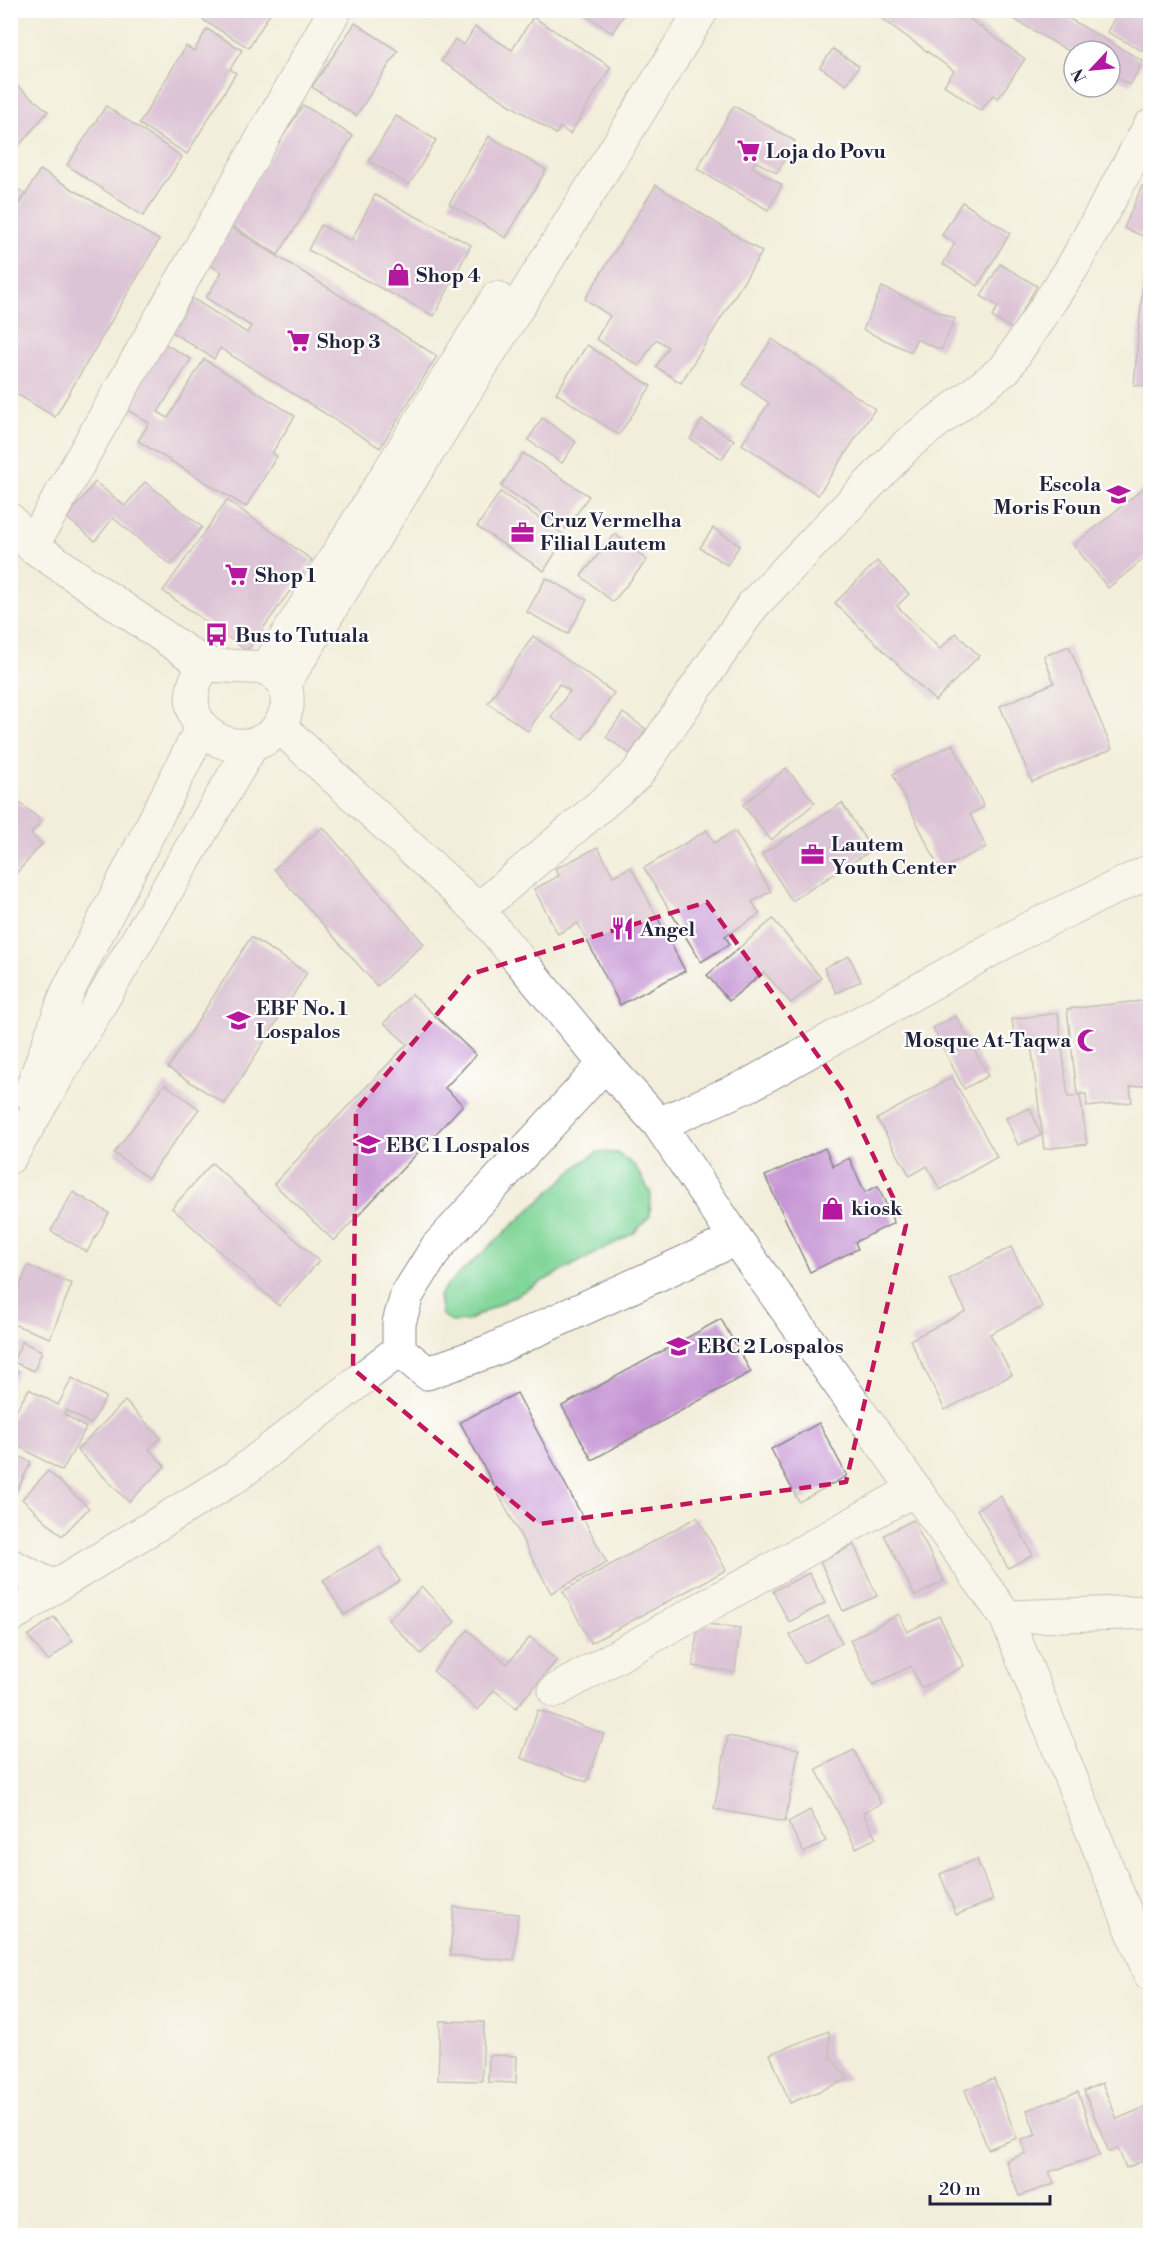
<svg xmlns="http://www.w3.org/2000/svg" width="1161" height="2246" viewBox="0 0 1161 2246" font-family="'Libre Bodoni',serif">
  <rect width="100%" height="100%" fill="#fff"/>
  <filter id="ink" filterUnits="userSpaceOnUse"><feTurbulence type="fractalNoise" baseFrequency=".0167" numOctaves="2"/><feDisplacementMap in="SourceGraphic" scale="12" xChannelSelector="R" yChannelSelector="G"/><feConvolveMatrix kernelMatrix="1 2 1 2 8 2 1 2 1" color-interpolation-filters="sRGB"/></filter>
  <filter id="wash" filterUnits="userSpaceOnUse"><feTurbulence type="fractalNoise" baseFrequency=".008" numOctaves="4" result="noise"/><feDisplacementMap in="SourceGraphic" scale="24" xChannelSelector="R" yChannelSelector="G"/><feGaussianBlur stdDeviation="1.35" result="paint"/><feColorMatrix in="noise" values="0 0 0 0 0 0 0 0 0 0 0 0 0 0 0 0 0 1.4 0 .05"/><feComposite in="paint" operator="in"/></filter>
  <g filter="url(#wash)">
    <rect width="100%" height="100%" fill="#f3eedb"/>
    <!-- green -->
    <polygon fill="#81d699" stroke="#527c6a" stroke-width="1.5" points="598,1152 617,1153 635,1166 651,1194 650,1216 634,1233 467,1321 452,1322 442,1315 439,1296 447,1285 581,1163"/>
    <g id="blocks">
      <!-- building -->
      <g fill="#c290d2">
        <polygon points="209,10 272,10 249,48 203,20"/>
        <polygon points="579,10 627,10 612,33"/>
        <polygon points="870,10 957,10 1025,59 998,99 993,95 981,111 944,85 954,71"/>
        <polygon points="1007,10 1054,10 1143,61 1130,85 1110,74 1110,51 1074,51 1074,54 1005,14"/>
        <polygon points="1119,10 1150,10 1150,55 1107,32"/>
        <polygon points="533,17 611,67 570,134 560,127 556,134 441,61 455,39 464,45 475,27 512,50"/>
        <polygon points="355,23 398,51 356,116 312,87"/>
        <polygon points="207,29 242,50 230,69 236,73 187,154 139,124 186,46 194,51"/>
        <polygon points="833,49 859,66 846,85 820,67"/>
        <polygon points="15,84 48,111 18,147 10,140 10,89"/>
        <polygon points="303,105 353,136 278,255 228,223"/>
        <polygon points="106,106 182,157 143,216 67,165"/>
        <polygon points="734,106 795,141 777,173 755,161 752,167 782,185 768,210 697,169"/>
        <polygon points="396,116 436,140 409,185 369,161"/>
        <polygon points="489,136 546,170 506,238 449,204"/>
        <polygon points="40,170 159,240 55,417 10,390 10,221"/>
        <polygon points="10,184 25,194 10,215"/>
        <polygon points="656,185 762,252 681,383 656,367 668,347 656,339 639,366 596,339 610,316 585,299"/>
        <polygon points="1142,186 1150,190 1150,239 1124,228"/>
        <polygon points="375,195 471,245 434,316 308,250 321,225 351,241"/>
        <polygon points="962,202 1010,233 978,286 943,264 955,243 942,235"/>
        <polygon points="226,224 437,356 380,448 220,348 214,359 172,332 192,298 247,333 251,326 206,298 222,272 203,261"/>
        <polygon points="1000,264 1037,286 1012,329 992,317 998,306 981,296"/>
        <polygon points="1143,281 1150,282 1150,387 1134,385"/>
        <polygon points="882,287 955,319 941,350 916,339 911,352 863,330"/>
        <polygon points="772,339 875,409 818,495 742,444 769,403 742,384"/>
        <polygon points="160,341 191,359 158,412 168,418 204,359 295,416 272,453 277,456 246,507 138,441 149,423 121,406"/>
        <polygon points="587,345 651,386 619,435 556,393"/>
        <polygon points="542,418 576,442 562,463 528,440"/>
        <polygon points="702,420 734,440 722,459 690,439"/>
        <polygon points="523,453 589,496 566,529 501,486"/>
        <polygon points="95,482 125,506 145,482 202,527 171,565 113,518 95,541 67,518"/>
        <polygon points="1150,483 1150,554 1108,588 1074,545"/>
        <polygon points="500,492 566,536 544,571 477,527"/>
        <polygon points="227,500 312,560 247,651 163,591"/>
        <polygon points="713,528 740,545 727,565 700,548"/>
        <polygon points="615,534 647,560 613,602 581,576"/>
        <polygon points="877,561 909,594 897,606 940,649 956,633 979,656 935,701 835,603"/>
        <polygon points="546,578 587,600 568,634 527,612"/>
        <polygon points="533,636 614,693 583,739 551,717 570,691 559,684 528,731 488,703"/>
        <polygon points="1069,646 1112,749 1032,782 1000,706 1054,683 1044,656"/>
        <polygon points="623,713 646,729 630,754 606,737"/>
        <polygon points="953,744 984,807 970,814 986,847 940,870 893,774"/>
        <polygon points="786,768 815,803 771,840 743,805"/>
        <polygon points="10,795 42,821 31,834 42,844 15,875 10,871"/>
        <polygon points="842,803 872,850 792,901 762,854"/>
        <polygon points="323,827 424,944 377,986 274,869"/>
        <polygon points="707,830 714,843 735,831 771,891 752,902 760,914 725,936 730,944 701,962 644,868"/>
        <polygon points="598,847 613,876 631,867 685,971 620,1005 578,923 558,934 534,889 559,876 555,869"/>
        <polygon points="773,919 821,978 791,1003 764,972 729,1001 707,975"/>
        <polygon points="251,937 307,973 225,1104 168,1068"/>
        <polygon points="849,956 861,981 836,993 824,968"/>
        <polygon points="412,994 476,1055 445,1088 463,1105 334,1241 274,1184 407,1044 384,1023"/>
        <polygon points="1150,1000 1150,1084 1130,1087 1132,1102 1087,1107 1086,1094 1077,1094 1067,1009"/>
        <polygon points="1058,1013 1068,1097 1080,1096 1087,1144 1044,1149 1031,1044 1016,1047 1012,1019"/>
        <polygon points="956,1016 988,1076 964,1089 933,1028"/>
        <polygon points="952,1077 997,1157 940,1190 927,1166 910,1176 877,1119"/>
        <polygon points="165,1084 199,1109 148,1178 114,1153"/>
        <polygon points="1030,1108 1041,1135 1018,1145 1006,1118"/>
        <polygon points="825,1148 833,1166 849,1158 865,1192 878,1186 894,1223 855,1242 858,1249 810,1272 765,1176"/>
        <polygon points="212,1163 319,1261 279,1306 172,1208"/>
        <polygon points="73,1192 109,1213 87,1252 51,1231"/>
        <polygon points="1011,1247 1042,1307 990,1334 1012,1375 945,1410 910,1340 966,1311 949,1279"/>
        <polygon points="28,1266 72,1284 50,1338 10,1323 10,1310"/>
        <polygon points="721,1319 751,1372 592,1460 562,1406"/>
        <polygon points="22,1342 42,1351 34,1371 13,1362"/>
        <polygon points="10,1367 19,1371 10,1389"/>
        <polygon points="72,1378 106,1397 91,1424 66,1410 64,1414 86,1428 62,1471 10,1441 10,1421 29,1389 58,1405"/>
        <polygon points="517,1393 607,1563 551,1593 460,1422"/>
        <polygon points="125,1401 161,1438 149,1449 165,1466 129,1502 77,1450"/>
        <polygon points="819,1423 847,1476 799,1502 771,1449"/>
        <polygon points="10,1452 31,1462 10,1505"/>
        <polygon points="48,1471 89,1508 62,1536 22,1499"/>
        <polygon points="1001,1496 1033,1555 1008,1568 977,1509"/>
        <polygon points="697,1517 726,1570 591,1643 563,1591"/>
        <polygon points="913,1520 944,1581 915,1596 884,1535"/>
        <polygon points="854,1545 877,1596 843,1611 820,1561"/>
        <polygon points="379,1547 400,1581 344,1615 323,1580"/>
        <polygon points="809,1573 825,1603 789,1622 773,1591"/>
        <polygon points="422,1587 455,1622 421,1654 388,1620"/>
        <polygon points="899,1614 907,1632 939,1616 964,1666 921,1688 911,1666 873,1685 850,1640"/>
        <polygon points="828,1616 842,1643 804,1663 790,1635"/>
        <polygon points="54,1617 73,1641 48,1661 28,1636"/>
        <polygon points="698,1623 740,1628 735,1672 693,1666"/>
        <polygon points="468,1630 507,1664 530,1637 557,1660 516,1708 494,1690 478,1710 433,1671"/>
        <polygon points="538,1710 604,1734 587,1782 521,1758"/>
        <polygon points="728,1736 799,1749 785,1822 714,1809"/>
        <polygon points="854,1750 881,1804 863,1812 876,1838 856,1848 816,1769"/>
        <polygon points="810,1810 826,1841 804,1853 788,1822"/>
        <polygon points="977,1859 993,1900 956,1915 940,1874"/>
        <polygon points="454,1907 518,1914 514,1961 450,1955"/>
        <polygon points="440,2021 484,2022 482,2081 438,2080"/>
        <polygon points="829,2031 830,2057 849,2079 790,2103 770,2054"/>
        <polygon points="489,2055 517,2056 516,2083 488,2082"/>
        <polygon points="994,2079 1017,2138 988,2149 965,2090"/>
        <polygon points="1102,2083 1117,2119 1150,2105 1150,2158 1126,2168 1118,2148 1109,2152 1084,2091"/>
        <polygon points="1078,2092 1100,2155 1049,2172 1054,2184 1019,2196 1006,2161 1026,2153 1021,2140 1036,2135 1027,2110"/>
      </g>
    </g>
  </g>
  <g filter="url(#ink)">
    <use href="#blocks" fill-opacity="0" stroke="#8a888b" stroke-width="1.5"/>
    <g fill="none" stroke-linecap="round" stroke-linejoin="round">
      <defs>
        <g id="minor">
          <polyline points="32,546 335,10"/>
          <polyline points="267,668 497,298"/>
          <polyline points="285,682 702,10"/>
          <polyline points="478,910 637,774 753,605 908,444 1005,369 1072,268 1150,126"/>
          <polyline points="605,1064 437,1247 407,1295 399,1323 399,1350 427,1373 490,1351 736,1239"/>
          <polyline points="659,1124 749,1085 1030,928 1150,871"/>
          <polyline points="10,1565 54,1587"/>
          <polyline points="10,1617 54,1587 235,1477 399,1350"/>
          <polyline points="1006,1617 1150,1612"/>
          <polyline points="555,1691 915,1489"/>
        </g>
        <g id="major">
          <polyline points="10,520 32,546 205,665"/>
          <path d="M205 665 267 668 285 682C286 689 288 699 287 706 275 771 178 749 194 686 195 679 201 672 205 665Z"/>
          <polyline points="279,726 478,910 605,1064 659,1124 736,1239 1006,1617 1150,1974"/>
          <polyline points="30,1094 67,993 202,727"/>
          <polyline points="10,1157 252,745"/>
        </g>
      </defs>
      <!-- minor casing -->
      <use href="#minor" stroke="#8a888b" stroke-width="35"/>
      <!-- major casing -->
      <use href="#major" stroke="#8a888b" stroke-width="35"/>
      <!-- minor -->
      <use href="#minor" stroke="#fff" stroke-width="33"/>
      <!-- major -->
      <use href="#major" stroke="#fff" stroke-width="33"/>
    </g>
  </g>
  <!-- marked area -->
  <path d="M0 0H1161V2246H0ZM707 902 842 1089 906 1225 846 1482 539 1524 353 1369 356 1110 471 974Z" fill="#f3eedb" fill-opacity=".55" fill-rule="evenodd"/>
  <path fill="none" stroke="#c2185b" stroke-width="4.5" stroke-dasharray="12 8" stroke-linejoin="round" d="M707 902 842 1089 906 1225 846 1482 539 1524 353 1369 356 1110 471 974Z"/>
  <!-- icons -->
  <defs>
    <symbol id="supermarket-bare" viewBox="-9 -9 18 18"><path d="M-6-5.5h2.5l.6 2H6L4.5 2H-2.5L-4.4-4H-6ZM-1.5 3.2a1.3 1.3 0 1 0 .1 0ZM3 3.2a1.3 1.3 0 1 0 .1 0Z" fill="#b5179e" stroke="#fff" stroke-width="2.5" paint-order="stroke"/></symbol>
    <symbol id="shop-bare" viewBox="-9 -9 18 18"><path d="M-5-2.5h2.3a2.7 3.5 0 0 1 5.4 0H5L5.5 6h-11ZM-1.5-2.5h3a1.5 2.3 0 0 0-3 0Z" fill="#b5179e" stroke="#fff" stroke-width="2.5" paint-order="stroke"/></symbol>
    <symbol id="school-bare" viewBox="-9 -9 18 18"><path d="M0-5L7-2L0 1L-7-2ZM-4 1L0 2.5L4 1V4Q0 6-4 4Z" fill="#b5179e" stroke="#fff" stroke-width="2.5" paint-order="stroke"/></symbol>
    <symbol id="office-bare" viewBox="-9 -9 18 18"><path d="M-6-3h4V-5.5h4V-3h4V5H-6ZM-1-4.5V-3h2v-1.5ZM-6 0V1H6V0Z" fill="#b5179e" stroke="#fff" stroke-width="2.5" paint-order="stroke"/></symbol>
    <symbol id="bus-bare" viewBox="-9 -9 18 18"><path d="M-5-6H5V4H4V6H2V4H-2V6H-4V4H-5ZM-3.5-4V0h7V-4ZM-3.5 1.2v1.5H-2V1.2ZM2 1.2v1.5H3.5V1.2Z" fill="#b5179e" stroke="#fff" stroke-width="2.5" paint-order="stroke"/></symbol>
    <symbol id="restaurant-bare" viewBox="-9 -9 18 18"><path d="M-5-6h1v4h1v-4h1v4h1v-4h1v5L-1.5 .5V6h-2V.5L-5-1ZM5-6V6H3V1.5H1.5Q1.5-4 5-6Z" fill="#b5179e" stroke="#fff" stroke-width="2.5" paint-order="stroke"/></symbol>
    <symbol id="mosque-bare" viewBox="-9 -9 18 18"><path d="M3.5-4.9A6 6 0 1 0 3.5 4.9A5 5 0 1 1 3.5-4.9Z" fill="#b5179e" stroke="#fff" stroke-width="2.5" paint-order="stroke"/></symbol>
  </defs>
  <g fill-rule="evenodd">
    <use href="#supermarket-bare" x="732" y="134" width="33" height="33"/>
    <use href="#shop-bare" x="382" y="258" width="33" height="33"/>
    <use href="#supermarket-bare" x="282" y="324" width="33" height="33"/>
    <use href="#school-bare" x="1102" y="478" width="33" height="33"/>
    <use href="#office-bare" x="506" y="516" width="33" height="33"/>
    <use href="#supermarket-bare" x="220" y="558" width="33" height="33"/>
    <use href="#bus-bare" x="200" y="618" width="33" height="33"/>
    <use href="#office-bare" x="796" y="838" width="33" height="33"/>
    <use href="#restaurant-bare" x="606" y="912" width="33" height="33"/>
    <use href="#school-bare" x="222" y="1004" width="33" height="33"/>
    <use href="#mosque-bare" x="1072" y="1024" width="33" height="33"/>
    <use href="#school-bare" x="352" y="1128" width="33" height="33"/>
    <use href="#shop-bare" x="816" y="1192" width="33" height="33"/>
    <use href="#school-bare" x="662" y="1330" width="33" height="33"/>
  </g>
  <g text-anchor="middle" stroke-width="4.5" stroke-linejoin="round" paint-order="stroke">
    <!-- poi labels -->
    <g font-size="20" font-weight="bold" fill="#22223b" stroke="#fff" text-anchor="start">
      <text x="766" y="158">Loja do Povu</text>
      <text x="416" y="282">Shop 4</text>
      <text x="317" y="348">Shop 3</text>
      <text x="1101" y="491" text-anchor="end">Escola<tspan x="1101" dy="23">Moris Foun</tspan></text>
      <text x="540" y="527">Cruz Vermelha<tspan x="540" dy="23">Filial Lautem</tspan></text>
      <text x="255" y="582">Shop 1</text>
      <text x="235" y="642">Bus to Tutuala</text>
      <text x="831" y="851">Lautem<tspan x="831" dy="23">Youth Center</tspan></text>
      <text x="640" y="936">Angel</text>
      <text x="256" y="1015">EBF No. 1<tspan x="256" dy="23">Lospalos</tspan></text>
      <text x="1071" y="1047" text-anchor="end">Mosque At-Taqwa</text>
      <text x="386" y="1152">EBC 1 Lospalos</text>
      <text x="851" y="1215">kiosk</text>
      <text x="697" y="1353">EBC 2 Lospalos</text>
    </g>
  </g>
  <!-- margin -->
  <rect width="1161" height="2246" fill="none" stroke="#fff" stroke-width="36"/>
  <!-- north arrow -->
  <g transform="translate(1092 69) rotate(244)"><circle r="28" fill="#ffffff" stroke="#a7a7b1" stroke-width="1.5"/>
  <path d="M0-4.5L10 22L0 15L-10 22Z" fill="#b5179e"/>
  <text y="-9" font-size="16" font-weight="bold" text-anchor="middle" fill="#22223b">N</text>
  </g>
  <!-- scale -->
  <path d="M930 2195v9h120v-9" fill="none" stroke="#22223b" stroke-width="3"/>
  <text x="939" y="2195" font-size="18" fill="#22223b" stroke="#ffffff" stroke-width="4.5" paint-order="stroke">20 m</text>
</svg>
